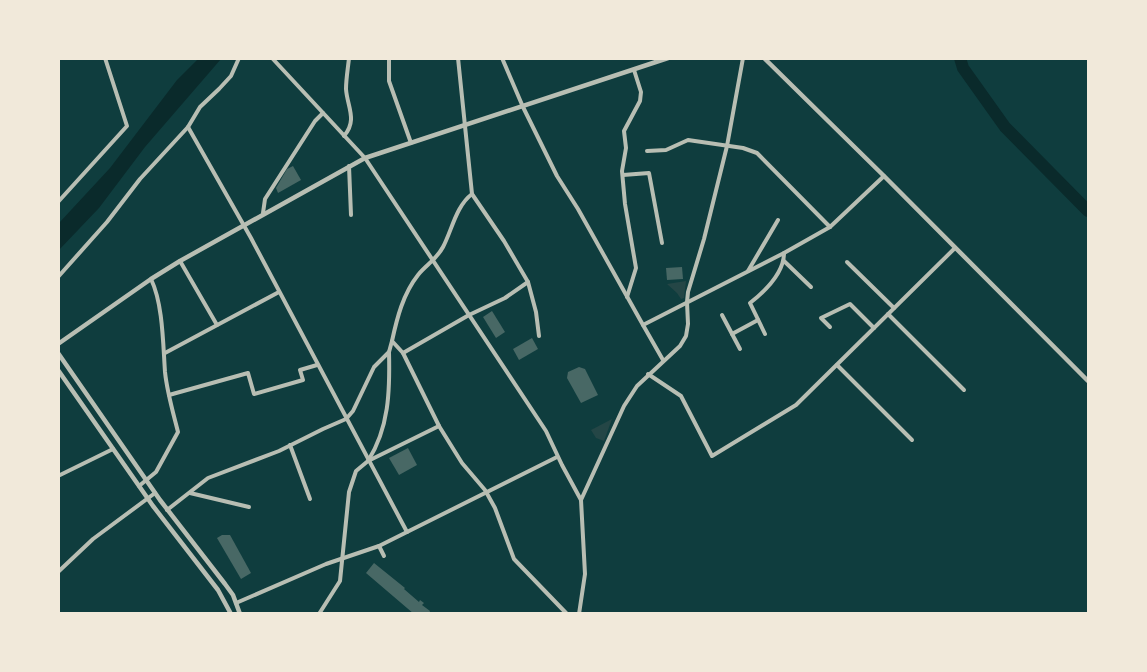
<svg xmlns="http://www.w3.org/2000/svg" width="1147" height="672" viewBox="0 0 1147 672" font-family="Jost,sans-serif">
  <rect width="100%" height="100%" fill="#0f3d3e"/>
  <!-- green -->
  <g fill="#244646">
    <polygon points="686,281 684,298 681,299 677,293 667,284"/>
    <polygon points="612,419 604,441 596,438 591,430"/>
  </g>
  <!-- water -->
  <polygon fill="#0a2a2b" points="198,59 221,59 145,147 99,208 59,250 59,223 110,168 177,80"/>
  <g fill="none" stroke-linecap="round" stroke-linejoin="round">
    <!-- river -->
    <polyline stroke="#0a2a2b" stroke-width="12" points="960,58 963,68 1005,127 1088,211"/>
  </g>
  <!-- building -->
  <g fill="#486865">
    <polygon points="293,166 301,180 278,193 276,188 287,169"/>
    <polygon points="682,267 683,279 667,280 666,268"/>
    <polygon points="492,311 505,332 496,338 483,317"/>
    <polygon points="532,338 538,349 519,360 513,349"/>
    <polygon points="579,367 585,369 598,395 581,403 567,378 568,372"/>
    <polygon points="408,448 417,465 399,475 389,458"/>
    <polygon points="222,535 230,535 251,573 241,579 217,538"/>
    <polygon points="374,563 405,588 404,589 419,602 420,600 424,603 422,605 430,611 429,614 414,614 366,573"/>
  </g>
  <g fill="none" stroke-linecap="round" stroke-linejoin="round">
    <!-- minor -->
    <g stroke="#b8beb3" stroke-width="4">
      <polyline points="272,58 365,158 546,431 562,465 581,500"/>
      <polyline points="389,58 389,81 411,143"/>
      <polyline points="458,58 472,194 504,241 528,282 536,312 539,336"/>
      <polyline points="502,58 523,107 557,176 578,209 643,325"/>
      <polyline points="188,127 251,238 407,532"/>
      <path d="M344 136C358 120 347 106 346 89 346 79 348 68 349 58"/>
      <polyline points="647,151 666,150 688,140 743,148 757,153 830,227"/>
      <polyline points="349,166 351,215"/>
      <polyline points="623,175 649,173 662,243"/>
      <path d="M472 194C456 206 452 230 443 247 436 260 426 265 418 275 403 294 397 318 392 341L403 353 439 426 462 463 485 490 495 508 514 559 567 614"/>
      <polyline points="58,202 127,126 105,58"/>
      <polyline points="263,213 265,199 315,121 323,113"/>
      <polyline points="180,261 217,325"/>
      <polyline points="784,261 811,287"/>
      <polyline points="847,262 894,308"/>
      <polyline points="748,271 778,220"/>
      <polyline points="58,277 107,222 140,179 188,127 200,107 219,89 231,76 239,58"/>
      <polyline points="627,297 636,268 625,204 622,171 626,148 624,131 640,101 641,92 634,70"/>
      <polyline points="888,314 964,390"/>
      <polyline points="722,315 740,349"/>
      <polyline points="830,327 821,318 850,304 874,328"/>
      <polyline points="732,334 758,320"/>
      <path d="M765 334 750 303C764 292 784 273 784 253"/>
      <polyline points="165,353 279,292"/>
      <polyline points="403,353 469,315 505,298 528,282"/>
      <polyline points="663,360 643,325 784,253 830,227 884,176"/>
      <polyline points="837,365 912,440"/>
      <polyline points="648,374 681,396 712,456 796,405 955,248"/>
      <polyline points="169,395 248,373 254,394 303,380 300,370 317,365"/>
      <polyline points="290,445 310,499"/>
      <path d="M368 461C389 428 390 391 389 352"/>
      <polyline points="58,476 113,449"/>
      <path d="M139 486 156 472 178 432C173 412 167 392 165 372 163 344 163 304 151 279"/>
      <polyline points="190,493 249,507"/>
      <polyline points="167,510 208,478 279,451 323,429 346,419 353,411 374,367 389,352 392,341"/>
      <polyline points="379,546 384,556"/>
      <polyline points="58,572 93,539 155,493"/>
      <polyline points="236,603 326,564 379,546 557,457"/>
      <polyline points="319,614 340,581 349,492 356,471 368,461 439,426"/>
      <polyline points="579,614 585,574 581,500 624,406 637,386 680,346 686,336 688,324 687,302 688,292 704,239 727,146 743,58"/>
    </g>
    <!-- tertiary -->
    <g stroke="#b8beb3" stroke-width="4.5">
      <polyline points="764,58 884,176 1088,381"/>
      <polyline points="58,344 151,279 180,261 365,158 668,58"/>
      <polyline points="58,353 160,500 225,584 233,595 240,614"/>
      <polyline points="58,370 153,506 218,590 231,614"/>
    </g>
  </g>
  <!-- border -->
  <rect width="1147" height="672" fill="none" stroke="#f1e9da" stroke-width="120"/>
</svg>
